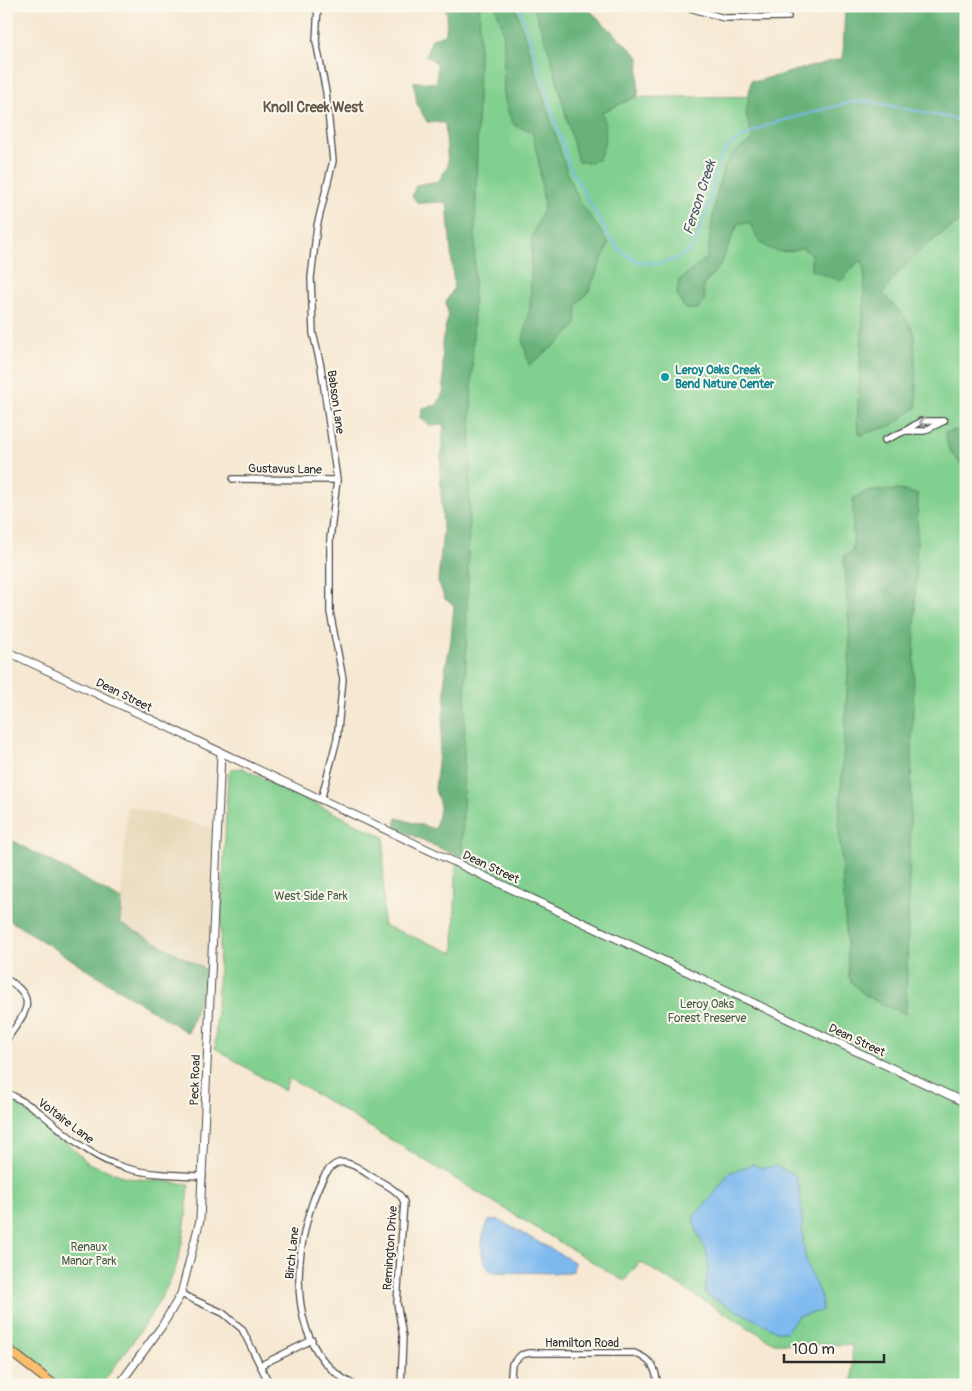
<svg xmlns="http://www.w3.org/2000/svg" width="972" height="1391" viewBox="0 0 972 1391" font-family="Pangolin,sans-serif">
  <rect width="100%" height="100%" fill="#fbf7ec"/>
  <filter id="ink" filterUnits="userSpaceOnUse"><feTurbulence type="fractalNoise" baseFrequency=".02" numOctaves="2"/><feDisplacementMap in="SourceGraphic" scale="10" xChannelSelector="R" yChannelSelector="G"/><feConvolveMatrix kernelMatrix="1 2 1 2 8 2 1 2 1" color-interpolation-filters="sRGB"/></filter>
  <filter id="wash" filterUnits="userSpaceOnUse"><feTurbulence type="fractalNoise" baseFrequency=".0096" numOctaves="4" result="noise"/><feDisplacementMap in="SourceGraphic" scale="20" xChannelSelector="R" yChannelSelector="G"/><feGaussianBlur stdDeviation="1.12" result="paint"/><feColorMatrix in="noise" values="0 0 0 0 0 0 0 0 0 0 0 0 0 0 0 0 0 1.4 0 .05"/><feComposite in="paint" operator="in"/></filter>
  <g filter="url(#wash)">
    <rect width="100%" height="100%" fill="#f6e8d2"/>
    <!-- built -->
    <polygon fill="#e8d9ba" points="127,806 216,829 209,971 120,923"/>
    <!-- green -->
    <g fill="#81d08f" stroke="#567e5d">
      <polygon points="477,6 537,6 567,98 909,95 966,6 966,1385 853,1385 852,1345 774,1343 640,1262 624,1281 289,1078 284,1091 215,1048 228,775 233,769 242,768 384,837 383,925 454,953"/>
      <path d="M7 1096 39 1116 88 1163 128 1178 189 1184C187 1211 183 1255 171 1279 153 1316 126 1351 101 1385H62L6 1342Z"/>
    </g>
    <!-- forest -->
    <g fill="#68b27a" stroke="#4a6e52">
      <polygon points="444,6 480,6 462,855 450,853 395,827 397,818 435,829 440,806 435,789 445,703 445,671 451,640 454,605 445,599 438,581 443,531 440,469 444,424 431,426 421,418 422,408 437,405 444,391 442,343 448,316 446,302 454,288 447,202 418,203 412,197 416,185 439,181 448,165 445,123 427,122 417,104 414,82 437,83 437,64 426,55 432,39 446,33 447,13"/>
      <path d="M495 6H515L569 178 580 202 609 243 589 291 577 304 576 325 562 340 529 365 523 341 530 307 532 238 544 206 539 163 532 131 515 126C496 97 507 65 503 32 502 24 498 14 495 6Z"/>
      <path d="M533 6H585L639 57 638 96 602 112C608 130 606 142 599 159L589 163 578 162 550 53Z"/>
      <path d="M845 6H966V219C935 235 901 265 883 294L906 318 914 333 917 407 893 425 860 435 857 423 865 278 862 260 856 264 841 281 811 270V254L802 248C775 257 760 249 750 223H738L721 264 703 286 705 299 698 309H685L677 295 679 280 707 258C712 232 714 177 731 156 737 149 746 145 753 140L746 114 751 80 757 81 843 58Z"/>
      <path d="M966 427V467C952 457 947 449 945 433Z"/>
      <path d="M898 490 918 494 906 1014C885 1005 862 999 849 978L839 825 850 640 844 556 853 551V499L867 491Z"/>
      <polygon points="6,837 122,900 120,923 209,971 188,1033 6,918"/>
    </g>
    <!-- water -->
    <g fill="#7db9ef" stroke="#54728d">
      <path d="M752 1164 762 1168 776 1166 795 1175C806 1204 799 1234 807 1263 811 1279 824 1295 822 1311L798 1316 786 1332 777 1331 705 1294C705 1281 711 1268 707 1255 703 1242 695 1230 693 1217L712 1197 729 1173Z"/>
      <path d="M497 1219 574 1262 573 1271 565 1273 492 1272C477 1261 481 1234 489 1221Z"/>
    </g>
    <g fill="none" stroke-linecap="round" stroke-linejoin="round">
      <!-- stream -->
      <polyline stroke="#7db9ef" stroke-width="2" points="519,6 570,168 610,238 624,254 640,262 658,264 677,259 689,251 698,237 709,204 714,176 723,154 732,143 767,125 847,103 868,101 960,120 966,124"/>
    </g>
  </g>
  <g filter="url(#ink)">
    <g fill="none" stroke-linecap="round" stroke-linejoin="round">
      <defs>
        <g id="minor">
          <polyline points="318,6 316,41 326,92 333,161 317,226 311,278 313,333 321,367 337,480 330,539 330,612 343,679 337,739 321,800"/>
          <polyline points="683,6 724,18 788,17"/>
          <polyline points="905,431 924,431 944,421"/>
          <polyline points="885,440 905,431 921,421 944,421"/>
          <polyline points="233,479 337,480"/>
          <path d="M6 979C42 1000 23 1014 6 1041"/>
          <path d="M6 1092C18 1099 31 1105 42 1114 69 1136 92 1159 126 1168 151 1175 177 1175 203 1176"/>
          <polyline points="181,1294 223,1313 242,1329 270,1385"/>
          <polyline points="261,1365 312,1340"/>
          <path d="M354 1385C287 1351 292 1261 313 1201 317 1190 325 1167 338 1163 349 1160 363 1171 372 1177 383 1183 400 1191 404 1202L397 1303 403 1337 401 1385"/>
          <path d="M510 1385 512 1364 521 1355 529 1353H634C650 1359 657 1367 657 1385"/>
        </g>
        <g id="tertiary">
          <polyline points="6,651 966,1103"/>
          <polyline points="119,1385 162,1326 181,1294 200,1220 221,754"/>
        </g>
        <polyline id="primary" points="6,1348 54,1385"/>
      </defs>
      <!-- minor casing -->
      <use href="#minor" stroke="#494744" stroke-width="8"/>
      <!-- tertiary casing -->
      <use href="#tertiary" stroke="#494744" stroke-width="9"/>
      <!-- primary casing -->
      <use href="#primary" stroke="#494744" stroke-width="11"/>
      <!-- minor -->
      <use href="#minor" stroke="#fff" stroke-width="5.5"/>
      <!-- tertiary -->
      <use href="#tertiary" stroke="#fff" stroke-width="7"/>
      <!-- primary -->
      <use href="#primary" stroke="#fabe6d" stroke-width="9"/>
    </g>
    <!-- one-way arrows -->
    <defs><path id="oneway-chevron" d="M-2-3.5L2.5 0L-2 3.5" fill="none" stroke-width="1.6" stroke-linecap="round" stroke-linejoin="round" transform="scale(1.25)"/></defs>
    <use stroke="#a0a0a0" href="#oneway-chevron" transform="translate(923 422) rotate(169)"/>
  </g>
  <!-- markers -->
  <circle fill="#0f9aa8" stroke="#fbf7ec" stroke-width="2" cx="665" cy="377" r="5"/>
  <g text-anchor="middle" stroke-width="4" stroke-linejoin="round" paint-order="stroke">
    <!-- culture labels -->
    <g font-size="12" font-weight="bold" fill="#0d838f" stroke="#fbf7ec" text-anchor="start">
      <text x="675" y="374">Leroy Oaks Creek<tspan x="675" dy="14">Bend Nature Center</tspan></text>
    </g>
    <!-- street labels -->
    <g font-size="12" fill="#2b2b2b" stroke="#fbf7ec">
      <text transform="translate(336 402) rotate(82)" y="4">Babson Lane</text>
      <text transform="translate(285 469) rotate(1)" y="4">Gustavus Lane</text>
      <text transform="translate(124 695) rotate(26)" y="4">Dean Street</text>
      <text transform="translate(491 867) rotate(25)" y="4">Dean Street</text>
      <text transform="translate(857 1040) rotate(25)" y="4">Dean Street</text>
      <text transform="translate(195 1080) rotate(-88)" y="4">Peck Road</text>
      <text transform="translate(66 1121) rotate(37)" y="4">Voltaire Lane</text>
      <text transform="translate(390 1248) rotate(-86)" y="4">Remington Drive</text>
      <text transform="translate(292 1253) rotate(-84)" y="4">Birch Lane</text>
      <text x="582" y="1347">Hamilton Road</text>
    </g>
    <!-- park labels -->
    <g font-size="12" fill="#455d49" stroke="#fbf7ec">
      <text x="311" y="900">West Side Park</text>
      <text x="707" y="1008">Leroy Oaks<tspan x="707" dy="14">Forest Preserve</tspan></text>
      <text x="89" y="1251">Renaux<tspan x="89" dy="14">Manor Park</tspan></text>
    </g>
    <!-- neighbourhood labels -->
    <g font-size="14" font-weight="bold" fill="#635749" stroke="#fbf7ec">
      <text x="313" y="112">Knoll Creek West</text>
    </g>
    <!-- water labels -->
    <g font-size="14" font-style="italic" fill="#445666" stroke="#fbf7ec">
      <text transform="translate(699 197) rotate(-72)" y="5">Ferson Creek</text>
    </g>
  </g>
  <!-- margin -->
  <rect width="972" height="1391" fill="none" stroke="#fbf7ec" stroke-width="25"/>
  <!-- scale -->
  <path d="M784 1354v8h100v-8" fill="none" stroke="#2b2b2b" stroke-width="2.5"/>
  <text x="792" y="1354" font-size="15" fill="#2b2b2b" stroke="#fbf7ec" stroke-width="4" paint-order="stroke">100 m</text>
</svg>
